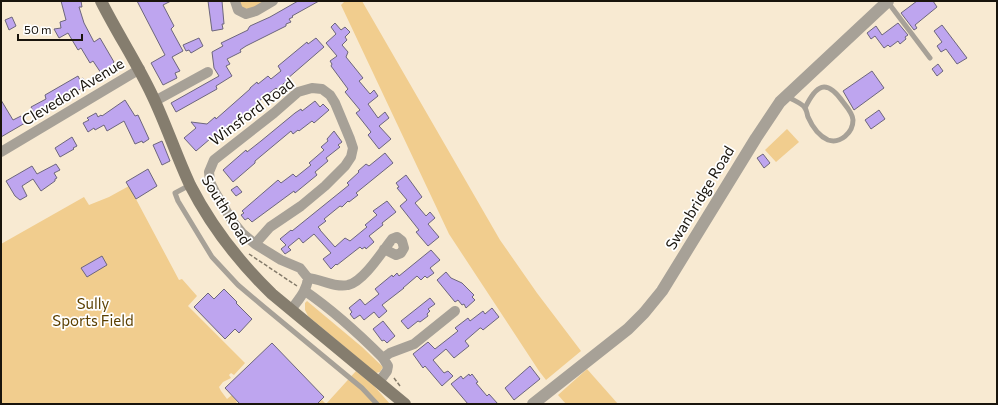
<svg xmlns="http://www.w3.org/2000/svg" width="998" height="405" viewBox="0 0 998 405" font-family="Commissioner,sans-serif">
  <rect width="100%" height="100%" fill="#f8ead2"/>
  <!-- green -->
  <g fill="#f1cd8e">
    <polygon points="238,1 266,1 251,10 240,7"/>
    <polygon points="345,1 362,1 500,240 537,293 581,351 546,380 539,371 449,234 341,5"/>
    <polygon points="787,129 799,142 776,162 765,150"/>
    <polygon points="129,186 179,280 182,279 197,296 188,306 245,363 234,375 231,373 229,375 231,378 223,382 219,387 221,391 227,399 232,395 237,402 235,404 1,404 1,244 84,197 89,205 109,197"/>
    <polygon points="307,301 362,347 383,367 380,372 376,373 308,316 305,310 305,303"/>
    <polygon points="587,369 618,404 566,404 558,395"/>
    <polygon points="356,371 375,387 390,404 317,404 322,400 326,404"/>
  </g>
  <!-- building -->
  <g fill="#bea5ef" stroke="#6d667c">
    <polygon points="61,1 81,1 82,7 79,7 84,23 94,42 100,38 114,62 113,63 116,69 103,76 93,61 90,63 81,48 78,50 68,33 59,38 54,29 61,28 60,22 66,20"/>
    <polygon points="137,1 171,1 163,5 174,26 171,29 183,51 172,57 180,71 175,73 177,78 163,85 151,63 165,55"/>
    <polygon points="208,1 222,1 224,24 222,24 223,29 212,31"/>
    <polygon points="298,1 319,1 292,16 293,17 289,19 291,22 286,24 286,26 246,46 240,50 241,52 227,59 230,64 226,66 232,76 216,86 217,89 176,112 171,103 219,76 214,68 212,52 223,46 221,43 248,30 248,29 250,26 270,17"/>
    <polygon points="917,1 933,1 937,7 915,25 917,28 914,30 901,13"/>
    <polygon points="12,17 16,26 9,30 5,20"/>
    <polygon points="335,23 341,30 345,27 350,32 345,37 347,40 342,45 348,52 346,57 363,78 359,81 370,94 374,90 378,96 368,104 378,118 385,112 389,118 379,126 391,139 379,149 368,135 371,132 356,113 360,110 345,92 348,89 331,66 332,64 330,61 337,56 326,43 336,34 331,27"/>
    <polygon points="898,23 908,35 905,37 906,39 900,44 898,41 890,47 888,45 884,48 875,36 871,39 867,33 876,26 882,35"/>
    <polygon points="942,25 967,58 957,64 946,49 941,52 937,46 942,42 934,31"/>
    <polygon points="199,38 203,46 191,53 189,50 186,51 183,45"/>
    <polygon points="316,38 324,47 287,79 288,80 277,89 276,88 259,101 260,102 238,121 237,120 211,140 210,139 196,151 184,138 196,128 191,122 207,124 215,117 216,119 250,89 250,88 257,82 258,84 268,76 271,79 281,71 278,66 307,42 308,44"/>
    <polygon points="938,64 943,71 937,76 932,69"/>
    <polygon points="872,71 884,88 854,110 843,91"/>
    <polygon points="78,76 80,80 83,78 87,85 50,107 51,108 36,116 31,107 46,99 45,95"/>
    <polygon points="1,100 13,120 21,116 25,123 1,137"/>
    <polygon points="125,100 135,116 138,115 149,139 143,143 142,141 135,144 124,121 107,131 104,125 95,130 94,128 88,132 83,123 89,120 87,118 96,113 98,117 101,115 102,116"/>
    <polygon points="315,101 320,107 323,104 329,110 314,123 312,121 299,131 298,130 293,134 291,131 255,161 255,163 233,182 223,170 246,150 247,152 261,141 295,113 301,109 302,111"/>
    <polygon points="879,110 885,119 871,129 865,120"/>
    <polygon points="334,131 342,142 338,145 340,147 326,158 328,161 315,172 317,175 295,193 294,191 252,222 248,218 245,220 241,215 244,213 242,211 278,180 281,183 293,174 296,177 311,165 309,163 324,150 321,147 328,141 327,139"/>
    <polygon points="72,137 77,146 73,148 74,149 60,157 55,148"/>
    <polygon points="162,141 170,161 162,165 153,145"/>
    <polygon points="385,153 393,163 356,193 358,195 349,202 348,201 342,207 340,206 324,219 326,221 318,227 320,229 320,230 335,247 345,238 350,241 367,227 365,225 377,215 373,211 387,201 396,212 382,223 383,225 369,236 374,242 366,249 365,247 362,249 360,247 337,265 336,264 331,269 323,259 331,253 314,234 303,243 299,238 288,247 291,250 285,254 281,249 286,245 280,239 291,230 292,231 349,185 347,183 359,172 358,171 366,164 369,166"/>
    <polygon points="763,154 770,163 764,168 757,158"/>
    <polygon points="56,164 60,170 54,173 57,178 55,179 55,181 41,191 33,179 22,186 27,196 20,200 15,196 6,181 32,166 37,174"/>
    <polygon points="148,169 157,186 136,199 126,182"/>
    <polygon points="406,175 422,197 415,203 426,216 430,212 435,218 428,224 439,237 428,246 416,232 419,230 400,206 407,200 397,188 399,187 396,183"/>
    <polygon points="237,186 242,192 236,196 231,190"/>
    <polygon points="431,250 440,260 430,268 434,273 427,278 425,276 421,280 417,276 403,288 404,288 382,305 387,311 379,318 374,312 364,320 360,315 354,319 350,314 352,312 349,308 360,299 365,305 379,294 375,289 392,275 393,277 397,273 399,276"/>
    <polygon points="102,256 107,265 87,277 81,268"/>
    <polygon points="446,272 451,278 462,283 474,295 472,297 475,300 466,308 464,304 462,305 458,300 455,302 437,280"/>
    <polygon points="224,289 237,302 236,303 252,319 239,333 235,329 225,339 194,307 208,293 214,299"/>
    <polygon points="430,298 435,304 428,309 430,311 427,314 428,316 420,322 418,321 408,329 401,321"/>
    <polygon points="492,308 499,317 483,330 481,328 480,328 465,341 469,346 454,358 446,349 433,360 444,373 448,371 453,376 442,386 425,366 423,368 413,354 428,342 435,349 458,331 455,328 468,318 470,321 483,311 485,314"/>
    <polygon points="383,321 395,336 387,343 384,340 382,341 373,329"/>
    <polygon points="272,343 324,397 317,404 240,404 225,388"/>
    <polygon points="530,366 540,379 514,400 505,388"/>
    <polygon points="469,374 470,376 472,374 478,382 476,383 487,396 489,394 498,404 468,404 451,384 461,376 463,379"/>
  </g>
  <g fill="none" stroke-linecap="round" stroke-linejoin="round">
    <!-- path -->
    <g stroke="#837a6a" stroke-width="1.5" stroke-dasharray="4 2" stroke-linecap="butt">
      <polyline points="249,254 297,286"/>
      <polyline points="394,378 400,386"/>
    </g>
    <!-- service -->
    <g stroke="#a7a197" stroke-width="5">
      <polyline points="887,1 930,58"/>
      <path d="M787 96C792 100 802 103 805 108 807 111 807 114 808 117 812 126 819 136 828 140 840 144 853 133 853 120 853 114 847 107 843 102 826 78 816 85 805 108"/>
      <polyline points="190,185 175,193 178,201 212,257 238,285 264,307 362,388 377,404"/>
    </g>
    <!-- minor -->
    <g stroke="#a7a197" stroke-width="10">
      <polyline points="235,1 238,10 246,14 256,11 273,1"/>
      <polyline points="155,101 208,72"/>
      <polyline points="1,152 140,69"/>
      <path d="M255 244 270 227 301 206 325 186 345 166 351 157 353 148 350 139 335 103 330 95 322 89 312 88 298 92 274 113 214 160 209 172 210 182 215 192 233 222 242 233 255 244 281 260 300 268 308 278C307 291 298 300 291 310"/>
      <path d="M308 278C321 279 335 288 348 285 363 282 382 252 392 239L397 237 402 241 404 248 401 253 396 255 384 249"/>
      <path d="M305 291C334 311 358 333 383 358"/>
      <polyline points="379,382 387,371 388,366 383,358 390,353 414,344 455,311"/>
    </g>
    <!-- tertiary -->
    <polyline stroke="#a7a197" stroke-width="12" points="533,404 628,329 644,313 662,291 756,138 780,102 888,1"/>
    <!-- secondary -->
    <path stroke="#857d6e" stroke-width="12" d="M101 1C117 33 137 63 152 95 166 124 176 155 190 185 211 226 239 262 272 294L405 404"/>
  </g>
  <g text-anchor="middle" stroke-width="3.5" stroke-linejoin="round" paint-order="stroke">
    <!-- street labels -->
    <g font-size="15" fill="#19140c" stroke="#fff">
      <text transform="translate(73 92) rotate(-31)" y="5">Clevedon Avenue</text>
      <text transform="translate(252 112) rotate(-37)" y="5">Winsford Road</text>
      <text transform="translate(700 198) rotate(-59)" y="5">Swanbridge Road</text>
      <text transform="translate(226 210) rotate(58)" y="5">South Road</text>
    </g>
    <!-- park labels -->
    <g font-size="15" fill="#5b3f00" stroke="#fff">
      <text x="93" y="309">Sully<tspan x="93" dy="17">Sports Field</tspan></text>
    </g>
  </g>
  <!-- border -->
  <rect width="998" height="405" fill="none" stroke="#19140c" stroke-width="4"/>
  <!-- scale -->
  <path d="M18 34v6h64v-6" fill="none" stroke="#19140c" stroke-width="2"/>
  <text x="24" y="34" font-size="12" fill="#19140c" stroke="#ffffff" stroke-width="3" paint-order="stroke">50 m</text>
</svg>
